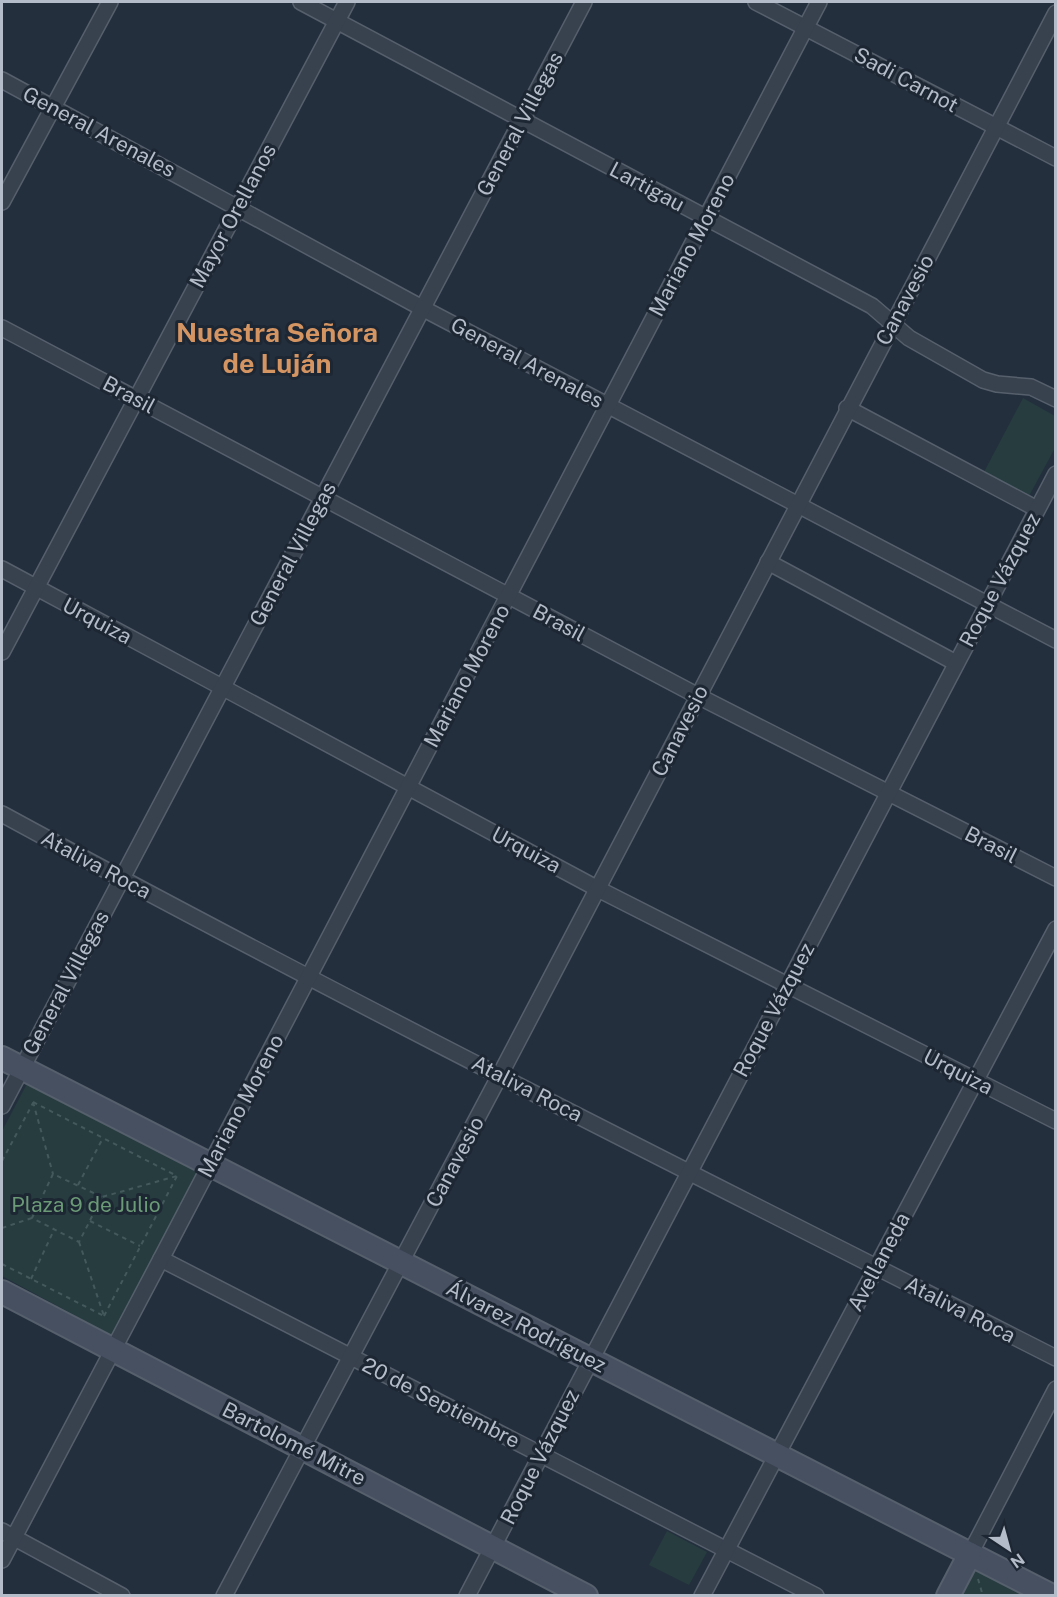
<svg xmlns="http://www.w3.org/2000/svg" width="1057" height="1597" viewBox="0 0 1057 1597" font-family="'Public Sans',sans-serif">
  <rect width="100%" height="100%" fill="#242f3e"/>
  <!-- green -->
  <g fill="#263c3f">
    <polygon points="1023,398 1055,416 1055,448 1029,496 984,472"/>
    <polygon points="29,1080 201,1168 113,1336 2,1276 2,1131"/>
    <polygon points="667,1531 707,1552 689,1585 649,1565"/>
    <polygon points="970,1554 1052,1596 948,1596"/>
  </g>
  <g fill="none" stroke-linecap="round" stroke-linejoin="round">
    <defs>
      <g id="street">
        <polyline points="301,2 872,306 909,338 983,380 997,384 1031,387 1056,399"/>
        <polyline points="756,2 1056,158"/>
        <polyline points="2,80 422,308 1056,640"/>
        <polyline points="2,202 110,2"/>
        <polyline points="2,328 698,696 1056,878"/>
        <polyline points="847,408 1037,509"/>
        <polyline points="768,562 956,663"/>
        <polyline points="2,569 598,889 1056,1121"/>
        <polyline points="2,652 347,2"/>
        <path d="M2 814C349 1003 703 1179 1056 1358"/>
        <polyline points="2,1106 584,2"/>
        <polyline points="161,1259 816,1596"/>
        <polyline points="2,1531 122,1596"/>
        <polyline points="970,1554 1056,1389"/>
        <polyline points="2,1560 161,1259 819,2"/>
        <polyline points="224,1596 500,1075 1056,13"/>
        <polyline points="467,1596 1056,474"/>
        <polyline points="702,1596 1056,929"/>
      </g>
      <g id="secondary">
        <polyline points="2,1058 1052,1596"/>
        <polyline points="2,1292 586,1596"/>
        <polyline points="948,1596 970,1554"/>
      </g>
    </defs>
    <!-- street casing -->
    <use href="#street" stroke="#565f6c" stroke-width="18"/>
    <!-- secondary casing -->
    <use href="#secondary" stroke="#565f6c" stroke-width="26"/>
    <!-- path -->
    <g stroke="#44595c" stroke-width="2" stroke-dasharray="4.5 4.5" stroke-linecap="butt">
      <polyline points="33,1102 175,1175"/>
      <polyline points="33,1102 53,1174"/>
      <polyline points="2,1161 33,1103"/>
      <polyline points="78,1185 103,1138"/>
      <polyline points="102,1197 53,1174 32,1218 79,1242 102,1197 177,1176"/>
      <polyline points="90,1221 140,1246"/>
      <polyline points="2,1228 32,1218"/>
      <polyline points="79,1242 104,1316"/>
      <polyline points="2,1264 104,1316"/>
      <polyline points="31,1279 54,1230"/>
      <polyline points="104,1316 177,1176"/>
      <polyline points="978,1579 983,1596"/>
    </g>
    <!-- street -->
    <use href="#street" stroke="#38414e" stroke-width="15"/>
    <!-- secondary -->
    <use href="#secondary" stroke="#465061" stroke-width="22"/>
  </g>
  <g text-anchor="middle" stroke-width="6" stroke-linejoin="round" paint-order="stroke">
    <!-- street labels -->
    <g font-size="21" fill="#b4bcc9" stroke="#1d2633">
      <text transform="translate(906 80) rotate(28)" y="7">Sadi Carnot</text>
      <text transform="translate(520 124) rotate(-62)" y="7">General Villegas</text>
      <text transform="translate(99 132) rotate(28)" y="7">General Arenales</text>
      <text transform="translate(647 187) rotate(28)" y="7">Lartigau</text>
      <text transform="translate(233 216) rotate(-62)" y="7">Mayor Orellanos</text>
      <text transform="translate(692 245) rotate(-62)" y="7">Mariano Moreno</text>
      <text transform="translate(905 300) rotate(-62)" y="7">Canavesio</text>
      <text transform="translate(527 363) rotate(28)" y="7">General Arenales</text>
      <text transform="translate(129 395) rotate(28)" y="7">Brasil</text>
      <text transform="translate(293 554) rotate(-62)" y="7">General Villegas</text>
      <text transform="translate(1000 580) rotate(-62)" y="7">Roque Vázquez</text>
      <text transform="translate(97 621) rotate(28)" y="7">Urquiza</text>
      <text transform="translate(559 623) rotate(28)" y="7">Brasil</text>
      <text transform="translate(467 676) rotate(-62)" y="7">Mariano Moreno</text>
      <text transform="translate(680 731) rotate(-63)" y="7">Canavesio</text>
      <text transform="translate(991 845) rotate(27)" y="7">Brasil</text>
      <text transform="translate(526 850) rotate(28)" y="7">Urquiza</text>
      <text transform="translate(96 865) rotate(28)" y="7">Ataliva Roca</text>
      <text transform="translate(66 983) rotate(-62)" y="7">General Villegas</text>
      <text transform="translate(774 1010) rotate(-62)" y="7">Roque Vázquez</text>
      <text transform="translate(958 1072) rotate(27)" y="7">Urquiza</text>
      <text transform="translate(527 1089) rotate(27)" y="7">Ataliva Roca</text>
      <text transform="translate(241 1106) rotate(-62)" y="7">Mariano Moreno</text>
      <text transform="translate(455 1162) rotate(-62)" y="7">Canavesio</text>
      <text transform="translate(879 1262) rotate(-62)" y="7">Avellaneda</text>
      <text transform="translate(960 1310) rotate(27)" y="7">Ataliva Roca</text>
      <text transform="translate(526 1327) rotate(27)" y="7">Álvarez Rodríguez</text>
      <text transform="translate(441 1403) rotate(27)" y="7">20 de Septiembre</text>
      <text transform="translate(294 1444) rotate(27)" y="7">Bartolomé Mitre</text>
      <text transform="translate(540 1457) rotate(-63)" y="7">Roque Vázquez</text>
    </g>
    <!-- park labels -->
    <g font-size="21" fill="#6b9a76" stroke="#1d2633">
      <text x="86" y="1212">Plaza 9 de Julio</text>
    </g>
    <!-- district labels -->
    <g font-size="27" font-weight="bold" fill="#d59563" stroke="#1d2633">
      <text x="277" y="342">Nuestra Señora<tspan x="277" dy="31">de Luján</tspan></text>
    </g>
  </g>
  <!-- border -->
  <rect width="1057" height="1597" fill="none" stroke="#b4bcc9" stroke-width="6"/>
  <!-- north arrow -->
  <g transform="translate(1009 1549) rotate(144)" stroke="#1d2633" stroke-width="4.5" paint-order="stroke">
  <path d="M0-4.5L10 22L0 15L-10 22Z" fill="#b4bcc9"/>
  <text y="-9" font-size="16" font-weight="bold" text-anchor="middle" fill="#b4bcc9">N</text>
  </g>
</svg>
